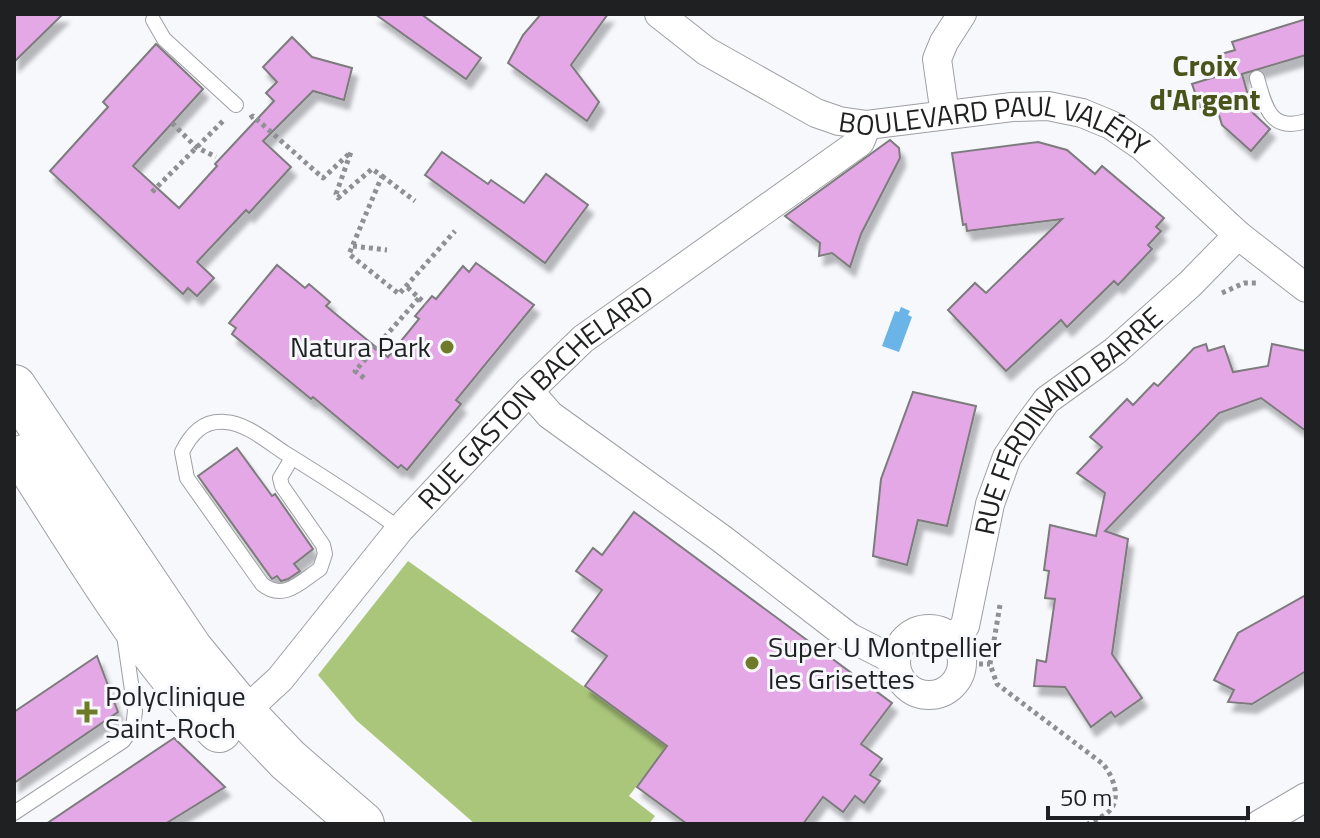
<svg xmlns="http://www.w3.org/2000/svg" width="1320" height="838" viewBox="0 0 1320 838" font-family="'Titillium Web',sans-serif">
  <defs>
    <filter id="shadow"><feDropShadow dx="5" dy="9" stdDeviation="2" flood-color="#0004"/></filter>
  </defs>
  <rect width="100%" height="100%" fill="#f7f8fc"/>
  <!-- forest -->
  <polygon fill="#aac67a" points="408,561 667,746 629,796 655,816 649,824 475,824 356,720 318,675"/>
  <!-- water -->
  <polygon fill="#6ab4e8" points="901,307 910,311 908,315 912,317 899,352 882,346 895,311 899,312"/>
  <!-- building -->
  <g fill="#e3a8e5" stroke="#7d7b7d" stroke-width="2" filter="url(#shadow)">
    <polygon points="14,14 63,14 14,62"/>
    <polygon points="375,14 421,14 481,58 466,79"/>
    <polygon points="541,14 608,14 571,65 599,102 587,121 508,63 523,35"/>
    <polygon points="1306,19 1306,55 1242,74 1253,113 1270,129 1251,151 1222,125 1215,102 1200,107 1192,84 1224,74 1218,55 1235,50 1232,42"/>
    <polygon points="292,37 312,57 352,68 344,100 313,91 263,141 291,167 249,213 246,210 197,262 214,278 197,296 188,288 183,294 50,171 108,107 103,102 156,44 203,89 133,166 179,208 217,166 215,164 274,101 266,93 277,82 263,67"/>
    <polygon points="890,140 899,148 900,158 861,234 850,267 832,253 819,256 820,243 785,216"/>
    <polygon points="1038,142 1067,150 1095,174 1102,166 1164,218 1156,227 1161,231 1148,245 1152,249 1118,285 1114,281 1067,327 1061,320 1006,371 948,310 975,283 986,293 1062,219 967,231 966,224 963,225 952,153"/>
    <polygon points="442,152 488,184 491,180 524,203 546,174 588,205 545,263 425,175"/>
    <polygon points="476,263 534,305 456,400 461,404 407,470 401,465 398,468 313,397 311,399 232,334 236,328 229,323 277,265 305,288 309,284 330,302 326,306 388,357 419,319 415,316 432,296 436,299 463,266 469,272"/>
    <polygon points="1206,344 1208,351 1224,346 1233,372 1268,366 1272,344 1306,351 1306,431 1261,398 1219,413 1105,531 1128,539 1112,654 1142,698 1115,717 1111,712 1091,727 1065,687 1034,686 1037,660 1046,662 1055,599 1045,598 1049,571 1044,570 1050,525 1096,536 1105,493 1077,473 1102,447 1090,437 1127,399 1133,405 1154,383 1158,386 1194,348"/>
    <polygon points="913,392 976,406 947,526 918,520 907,565 873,556 881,479"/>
    <polygon points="237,448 272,496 275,494 313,549 294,564 300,571 288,579 281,581 277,576 272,579 198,476"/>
    <polygon points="634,512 892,703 861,744 882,759 870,775 880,781 864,803 855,796 843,812 823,797 803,824 687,824 637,787 667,746 585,686 607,656 572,631 602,590 576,571 593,548 602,555"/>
    <polygon points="1306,595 1306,671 1252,704 1228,702 1234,690 1214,680 1238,633"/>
    <polygon points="97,656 118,712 14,783 14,712"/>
    <polygon points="174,738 225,787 165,824 46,824"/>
  </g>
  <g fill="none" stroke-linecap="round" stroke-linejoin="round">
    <defs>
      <g id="lane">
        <polyline points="153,20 164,39 236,105"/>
        <path d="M1257 78C1265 106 1270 133 1306 121"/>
        <path d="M292 458 280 478 282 486 323 545 325 554 320 569C301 581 284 602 262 584L187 478 182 452C191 434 203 420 225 422 246 423 268 442 285 453 324 477 363 502 400 529"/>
        <polyline points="14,813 123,741 133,727 135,711 124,635"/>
      </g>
      <g id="street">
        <path id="s1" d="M659 14 706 51 816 113 839 121 867 125 1012 107 1048 106 1082 113 1111 125 1143 147 1238 235 1306 288"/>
        <polyline points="945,115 937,59 944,42 962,14"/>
        <polyline points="529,391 550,415 722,539 849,637 896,661"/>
        <circle cx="929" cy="662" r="33"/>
        <path id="s2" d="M952 639 965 626 990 504 1007 457 1027 427 1047 400 1115 351 1190 284 1238 235"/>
        <path id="s3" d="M243 713 280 679 400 529 529 391 583 339 860 142 867 125"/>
        <polyline points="1260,824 1306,797"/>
      </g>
      <g id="primary">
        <polyline points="14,387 191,650 243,713 288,760 362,824"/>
        <path d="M24 457C85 551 141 649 219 730"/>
      </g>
    </defs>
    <!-- lane casing -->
    <use href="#lane" stroke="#9e9fa3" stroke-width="16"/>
    <!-- street casing -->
    <use href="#street" stroke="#9e9fa3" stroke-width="30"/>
    <!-- primary casing -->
    <use href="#primary" stroke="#9e9fa3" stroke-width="46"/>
    <!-- path -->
    <g stroke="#8f9093" stroke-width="5" stroke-dasharray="4 4" stroke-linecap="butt">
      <polyline points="250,118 253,116 323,178 351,152 336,194 338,198 372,169 382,176 349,254 399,294 455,231"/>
      <polyline points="172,123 196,147 216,157"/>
      <polyline points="382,176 415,201"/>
      <polyline points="152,192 223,121"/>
      <polyline points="353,246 387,250"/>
      <polyline points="1222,293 1244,283 1257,283"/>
      <polyline points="419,298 426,304"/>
      <polyline points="364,378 355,371 419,298 406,286"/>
      <path d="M1000 605 990 664 997 684 1103 764C1112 775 1121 795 1111 809 1107 815 1095 820 1088 824"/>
      <polyline points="963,664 990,664"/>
    </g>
    <!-- lane -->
    <use href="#lane" stroke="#fff" stroke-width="14"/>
    <!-- street -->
    <use href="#street" stroke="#fff" stroke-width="28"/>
    <!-- primary -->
    <use href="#primary" stroke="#fff" stroke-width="44"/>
  </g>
  <!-- markers -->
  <g fill="#6f7b28" stroke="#f7f8fc" stroke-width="3">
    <circle cx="447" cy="347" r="8"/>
    <circle cx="752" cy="663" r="8"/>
    <path d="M83 700h8v8h8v8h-8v8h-8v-8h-8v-8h8z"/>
  </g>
  <g text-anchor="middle" stroke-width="6" stroke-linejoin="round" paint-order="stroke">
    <!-- street labels -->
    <g font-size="28" fill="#1f2021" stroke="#f7f8fc">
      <text dy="10" stroke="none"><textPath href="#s1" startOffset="370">BOULEVARD PAUL VALÉRY</textPath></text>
      <text dy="10" stroke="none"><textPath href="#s3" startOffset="432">RUE GASTON BACHELARD</textPath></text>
      <text dy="10" stroke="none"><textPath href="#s2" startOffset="258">RUE FERDINAND BARRE</textPath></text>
    </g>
    <!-- poi labels -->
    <g font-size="28" fill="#1f2021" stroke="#f7f8fc" text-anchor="start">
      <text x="431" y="357" text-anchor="end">Natura Park</text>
      <text x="768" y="657">Super U Montpellier<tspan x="768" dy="32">les Grisettes</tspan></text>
      <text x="105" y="706">Polyclinique<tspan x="105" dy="32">Saint-Roch</tspan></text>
    </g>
    <!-- neighbourhood labels -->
    <g font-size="30" font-weight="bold" fill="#4a531a" stroke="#f7f8fc">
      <text x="1205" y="76">Croix<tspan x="1205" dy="34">d'Argent</tspan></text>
    </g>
  </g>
  <!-- border -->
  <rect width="1320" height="838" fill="none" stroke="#1f2021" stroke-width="32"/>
  <!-- scale -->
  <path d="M1048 806v12h200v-12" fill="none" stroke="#1f2021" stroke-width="4"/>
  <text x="1060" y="806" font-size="24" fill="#1f2021" stroke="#f7f8fc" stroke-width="6" paint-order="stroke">50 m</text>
</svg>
